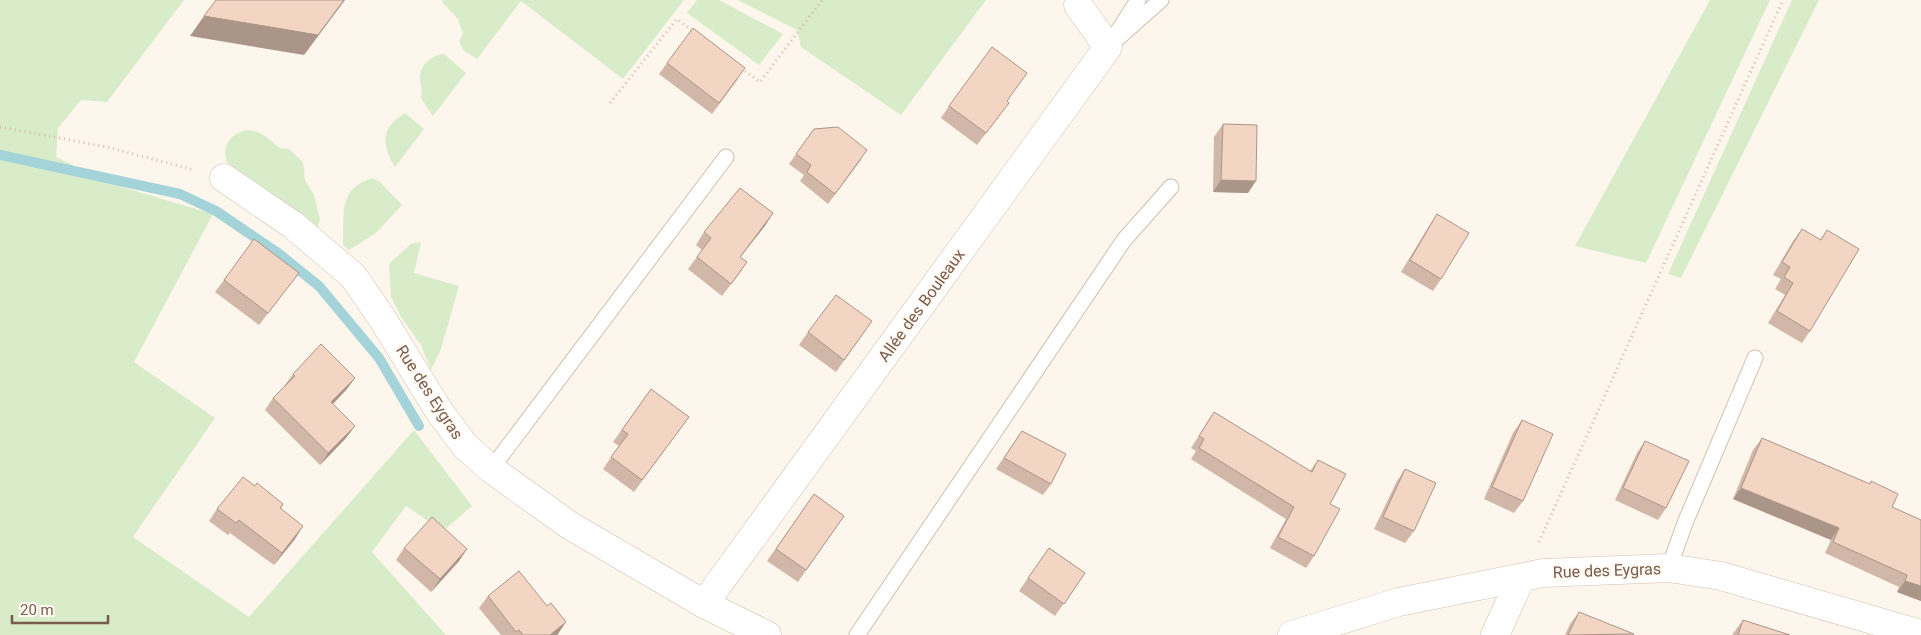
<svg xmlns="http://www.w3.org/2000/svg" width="1921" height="635" viewBox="0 0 1921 635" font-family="Roboto,sans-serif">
  <rect width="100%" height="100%" fill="#fdf6ec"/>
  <!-- green -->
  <g fill="#d8ecc9">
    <polygon points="0,0 184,0 107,102 81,100 58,128 56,157 115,185 213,214 134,362 215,418 133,537 249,617 414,430 472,506 443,531 406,506 372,552 446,635 0,635"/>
    <polygon points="442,0 684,0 623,79 521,1 477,59 464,51 459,41 463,34 458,19 443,3"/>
    <polygon points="697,0 719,0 783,34 759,65 687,13"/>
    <polygon points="738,0 986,0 901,115 801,47 797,30"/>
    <polygon points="1710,0 1770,0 1646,263 1575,246"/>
    <polygon points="1792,0 1819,0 1681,278 1668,274"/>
    <path d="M444 54 466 73 433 116 421 98C423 90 420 86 420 78 420 64 432 55 444 54Z"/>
    <path d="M405 113 424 129 395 167C381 144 381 127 405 113Z"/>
    <path d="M247 130C263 131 268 139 280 148L289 149 303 162 305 180 314 195 320 219 316 233 230 169C219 151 227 134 247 130Z"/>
    <path d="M373 178 380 182 402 205 376 233 349 250 343 245C344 215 338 187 373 178Z"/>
    <polygon points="421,242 414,273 459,286 441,349 431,370 421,345 401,317 391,297 389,264 411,244"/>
  </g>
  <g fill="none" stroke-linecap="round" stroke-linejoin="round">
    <!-- stream -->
    <polyline stroke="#a5d3da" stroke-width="10" points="0,155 180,194 216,211 278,253 319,286 379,358 419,426"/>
    <defs>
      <g id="lane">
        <polyline points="1138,0 1108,47 1161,0"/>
        <polyline points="491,469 726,157"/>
        <polyline points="1669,568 1685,523 1755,358"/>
        <polyline points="857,635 1124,240 1171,187"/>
      </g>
      <g id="street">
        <polyline points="224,178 293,225 353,276 382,318 437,408 465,446 491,469 569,525 704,604 767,635"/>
        <polyline points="704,604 1108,47 1078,5"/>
        <polyline points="1292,635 1399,602 1543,573 1669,568 1721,576 1921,634"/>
        <polyline points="1495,635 1521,578"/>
      </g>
    </defs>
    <!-- lane casing -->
    <use href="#lane" stroke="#d1beb0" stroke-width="17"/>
    <!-- street casing -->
    <use href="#street" stroke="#d1beb0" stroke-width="29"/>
    <!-- path -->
    <g stroke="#d9b8a5" stroke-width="3" stroke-dasharray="1 4" stroke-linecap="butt">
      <polyline points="741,68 760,82 822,0"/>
      <polyline points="610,103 677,19 694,32"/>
      <polyline points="0,127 107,147 194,170"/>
      <polyline points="1539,542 1783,0"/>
    </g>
    <!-- lane -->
    <use href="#lane" stroke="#fff" stroke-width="15"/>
    <!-- street -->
    <use href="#street" stroke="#fff" stroke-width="28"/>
  </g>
  <!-- wall -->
  <g fill="#d1b7a8">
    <polygon points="667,63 738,79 712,114 659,74"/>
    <polygon points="1007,101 1000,115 977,145 941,118 949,106"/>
    <polygon points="1223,124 1248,193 1213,192 1214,137"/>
    <polygon points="814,129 861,160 828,204 800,181 804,175 789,164"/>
    <polygon points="773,213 740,257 747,262 722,296 688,269 702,250 696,245 704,232"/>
    <polygon points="1437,214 1441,279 1433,291 1401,272 1429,226"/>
    <polygon points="1802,229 1820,240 1827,230 1810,331 1802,343 1768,323 1785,295 1775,289 1781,279 1773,275 1793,241"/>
    <polygon points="299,273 259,325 215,292 224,280"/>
    <polygon points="872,321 836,372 799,345 808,332"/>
    <polygon points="293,374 355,378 346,390 333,404 346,438 320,465 265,410 273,398 285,387 284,386"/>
    <polygon points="651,389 689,417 634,492 603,469 619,446 613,442"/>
    <polygon points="1214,412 1310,471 1318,460 1330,504 1314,556 1306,568 1270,548 1286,519 1191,459 1196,451 1191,448"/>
    <polygon points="1522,420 1523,501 1514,513 1484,499 1513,433"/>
    <polygon points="1022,431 1051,484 1043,495 996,469"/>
    <polygon points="1762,438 1869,484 1871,481 1892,507 1921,601 1897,592 1899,587 1825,553 1831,540 1733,499 1753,450"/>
    <polygon points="1645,441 1666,508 1658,520 1615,500 1637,453"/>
    <polygon points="1405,469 1414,531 1405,543 1374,529 1397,481"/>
    <polygon points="255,486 283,504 281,508 295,539 274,565 230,533 228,535 209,521 217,509"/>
    <polygon points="814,494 844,516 798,582 767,561"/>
    <polygon points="404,548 467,549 459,561 431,592 396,560"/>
    <polygon points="1049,548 1085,573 1055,616 1019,591"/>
    <polygon points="488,596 558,634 557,635 501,635 479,608"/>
    <polygon points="1579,612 1633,635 1565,635 1570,624"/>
    <polygon points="1743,620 1790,635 1732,635"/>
  </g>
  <!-- shaded-wall -->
  <g fill="#aa9588">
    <polygon points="345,0 304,55 190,36 204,16"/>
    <polygon points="1221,180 1256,181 1248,193 1213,192"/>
    <polygon points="773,213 765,226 731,269"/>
    <polygon points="747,262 739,274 722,296 731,284"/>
    <polygon points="355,378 346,390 323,414 331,402"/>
    <polygon points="355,426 346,438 320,465 328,453"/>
    <polygon points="1741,488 1839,528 1831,540 1733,499"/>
    <polygon points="303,526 295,539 274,565 282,553"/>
    <polygon points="467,549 459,561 431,592 440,579"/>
    <polygon points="1905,581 1921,586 1921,601 1897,592"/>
    <polygon points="566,622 558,634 557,635 550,635"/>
  </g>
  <!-- building -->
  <g fill="#f3d5c3" stroke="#aa9588">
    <polygon points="216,0 344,0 318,35 204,16"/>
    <polygon points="693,28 745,68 719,103 667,63"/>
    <polygon points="992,47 1027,73 1007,101 1009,103 986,133 949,106"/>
    <polygon points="1223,124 1257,125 1256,181 1221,180"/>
    <polygon points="838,127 867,150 835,194 807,172 811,165 796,154 814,129"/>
    <polygon points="740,188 773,213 740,257 747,262 731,284 697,257 711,238 704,232"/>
    <polygon points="1437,214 1469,233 1441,279 1410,260"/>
    <polygon points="1802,229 1821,240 1827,230 1859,249 1810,331 1777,311 1793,283 1784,277 1790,267 1782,262"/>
    <polygon points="254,239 299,273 268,313 224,280"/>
    <polygon points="836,295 872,321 844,360 808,332"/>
    <polygon points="321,344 355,378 331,402 355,426 328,453 273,398 295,376 293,374"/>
    <polygon points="651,389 689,417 642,480 611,457 628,434 622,430"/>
    <polygon points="1214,412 1312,472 1318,460 1346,474 1330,504 1340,509 1314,556 1278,537 1294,507 1199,448 1204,439 1199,436"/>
    <polygon points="1522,420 1553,434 1523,501 1492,487"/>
    <polygon points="1022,431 1066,454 1051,484 1004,458"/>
    <polygon points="1762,438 1870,484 1871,481 1898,494 1892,507 1921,520 1921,586 1905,581 1907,575 1833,542 1839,528 1741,488"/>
    <polygon points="1645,441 1689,461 1666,508 1623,488"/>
    <polygon points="1405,469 1436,483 1414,531 1383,517"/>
    <polygon points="243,477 255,486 257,483 283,504 280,508 303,526 282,553 239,520 236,523 217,509"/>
    <polygon points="814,494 844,516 806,570 776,549"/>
    <polygon points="432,517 467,549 440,579 404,548"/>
    <polygon points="1049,548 1085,573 1064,604 1028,578"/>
    <polygon points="519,571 547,606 551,603 566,622 550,635 523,635 519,630 516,632 488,596"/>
    <polygon points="1579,612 1634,634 1568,635"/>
    <polygon points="1743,620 1790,635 1738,635"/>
  </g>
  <g text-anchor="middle" stroke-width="4.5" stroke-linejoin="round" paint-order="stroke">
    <!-- street labels -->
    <g font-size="16" fill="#7a5c4d" stroke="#fffaf3">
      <text transform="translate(921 305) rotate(-54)" y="6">Allée des Bouleaux</text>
      <text transform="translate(430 392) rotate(57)" y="6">Rue des Eygras</text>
      <text transform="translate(1607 570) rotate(-2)" y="6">Rue des Eygras</text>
    </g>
  </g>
  <!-- scale -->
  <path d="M12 615v8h96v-8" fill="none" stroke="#7a5c4d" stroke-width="2.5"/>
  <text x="20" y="615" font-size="15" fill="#7a5c4d" stroke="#fffaf3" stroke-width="4" paint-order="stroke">20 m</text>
</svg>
